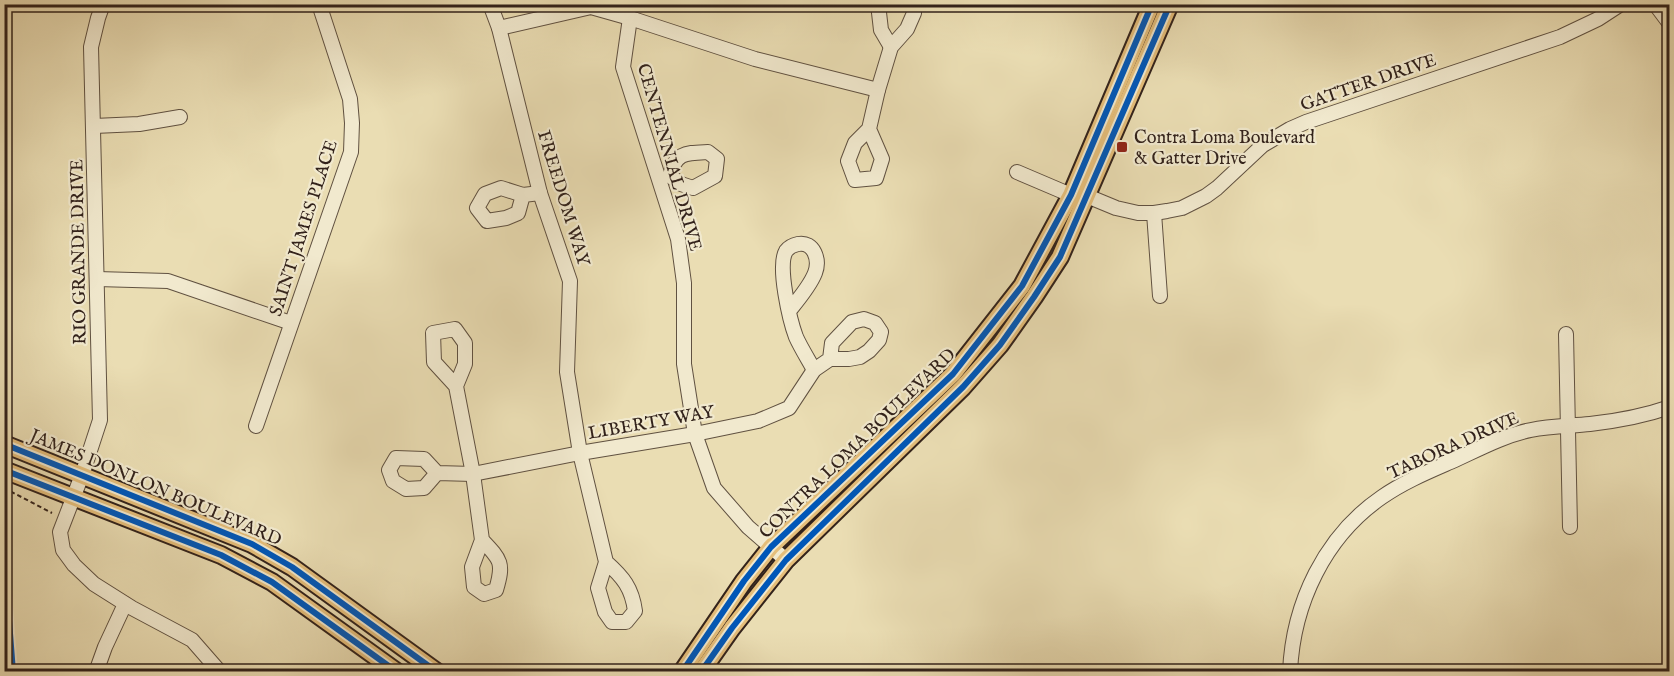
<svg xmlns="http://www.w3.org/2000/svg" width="1674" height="676" viewBox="0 0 1674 676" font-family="'IM FELL English',serif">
  <rect width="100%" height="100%" fill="#eaddb3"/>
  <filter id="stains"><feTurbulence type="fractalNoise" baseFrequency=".00333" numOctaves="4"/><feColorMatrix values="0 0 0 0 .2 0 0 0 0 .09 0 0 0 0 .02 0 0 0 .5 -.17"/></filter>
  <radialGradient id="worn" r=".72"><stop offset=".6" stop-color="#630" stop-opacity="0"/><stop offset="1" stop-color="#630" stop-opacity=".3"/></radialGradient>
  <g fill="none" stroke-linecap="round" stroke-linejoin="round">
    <defs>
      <g id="minor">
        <polyline points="103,4 98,18 91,47 100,420 82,475 60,532 63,550 74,565 94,584 132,608 192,640 220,672"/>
        <path d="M490 4 499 28 540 193 570 281 567 372 580 453 606 562 598 588 605 612 612 622H626L635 611C632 588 623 577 606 562"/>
        <polyline points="878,4 881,30 891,47"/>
        <polyline points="1655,4 1670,24"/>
        <polyline points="630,18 623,67 678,239 684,283 684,364 695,434 714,488 748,527 786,560"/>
        <polyline points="499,28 591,7 630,18 755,59 878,90"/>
        <polyline points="94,126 139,124 180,117"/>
        <polyline points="869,129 882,159 876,178 855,180 848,161 855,143 869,129 878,90 891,47 907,29 914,13 912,4"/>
        <path d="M708 152 717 159 715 176 693 188 681 184 670 176C675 152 686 153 708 152Z"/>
        <polyline points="1017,172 1071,195 1087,196 1116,208 1138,213 1154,213 1167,211 1182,208 1206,196 1217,188 1263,145 1290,129 1306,122 1560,37 1598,19 1621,4"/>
        <polyline points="523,195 518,213 506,218 487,221 477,208 485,194 501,188 523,195 540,193"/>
        <polyline points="1154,213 1160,296"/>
        <polyline points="97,279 168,281 291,323"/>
        <path d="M789 311C798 300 810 286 815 273 820 260 814 241 798 244 793 245 789 247 786 251 777 266 790 321 796 337 801 348 808 359 814 370"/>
        <polyline points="1566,334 1570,527"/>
        <path d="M456 386 465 364V343L455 329 433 333 434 362 456 386 473 474 482 540 472 567 474 587 484 594 496 590C504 563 501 560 482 540"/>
        <polyline points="256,426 351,152 352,123 350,99 319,4"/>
        <polyline points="437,473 424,488 406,489 393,481 389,470 396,458 424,459 437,473 473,474 580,453 695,434 758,421 789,408 814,370 830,359 849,359 860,357 869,351 879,340 881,332 875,323 864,319 852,322 832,343 830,359"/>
        <polyline points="96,672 105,647 125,604"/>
        <path d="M1290 672C1293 603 1325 536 1382 497 1405 481 1430 471 1455 460 1479 449 1505 435 1531 430 1550 426 1570 426 1590 424 1617 421 1644 416 1670 407"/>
      </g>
      <g id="major">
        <polyline points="4,444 252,544 292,567 437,672"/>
        <polyline points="4,470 221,555 272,582 397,672"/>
        <polyline points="682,672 744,581 771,547 953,374 1022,286 1071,195 1152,4"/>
        <polyline points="701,672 732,628 786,560 963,387 1000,345 1034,297 1060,257 1170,4"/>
      </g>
    </defs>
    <!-- minor casing -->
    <use href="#minor" stroke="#605141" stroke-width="16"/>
    <!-- major casing -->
    <use href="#major" stroke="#32221b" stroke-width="20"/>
    <!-- path -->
    <polyline stroke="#32221b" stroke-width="2" stroke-dasharray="4.5 3" stroke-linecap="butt" points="4,488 52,513"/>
    <!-- minor -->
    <use href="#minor" stroke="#f1e9ce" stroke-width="14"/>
    <!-- major -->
    <use href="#major" stroke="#e5be7a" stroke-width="16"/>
    <defs>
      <g id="cycleway">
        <polyline points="4,444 252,544 292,567 437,672"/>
        <polyline points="4,470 221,555 272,582 397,672"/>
        <polyline points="4,556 13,672"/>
        <polyline points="682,672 744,581 771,547 953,374 1022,286 1071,195 1152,4"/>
        <polyline points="701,672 732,628 786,560 963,387 1000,345 1034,297 1060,257 1170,4"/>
      </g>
    </defs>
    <!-- cycleway casing -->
    <use href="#cycleway" stroke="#f1e9ce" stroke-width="10"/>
    <!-- cycleway -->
    <use href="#cycleway" stroke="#0057b8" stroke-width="6"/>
  </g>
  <!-- markers -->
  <rect fill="#8f2418" stroke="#f1e9ce" stroke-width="2" x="1116" y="141" width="12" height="12" rx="3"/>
  <g text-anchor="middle" stroke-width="4.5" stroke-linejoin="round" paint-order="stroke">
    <!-- street labels -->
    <g font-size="18" fill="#32221b" stroke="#f1e9ce">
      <text transform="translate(1368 82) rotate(-19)" y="6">GATTER DRIVE</text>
      <text transform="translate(670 157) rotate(74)" y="6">CENTENNIAL DRIVE</text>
      <text transform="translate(564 198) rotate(73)" y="6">FREEDOM WAY</text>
      <text transform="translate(303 228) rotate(-72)" y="6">SAINT JAMES PLACE</text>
      <text transform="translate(78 252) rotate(-91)" y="6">RIO GRANDE DRIVE</text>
      <text transform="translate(651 422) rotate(-10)" y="6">LIBERTY WAY</text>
      <text transform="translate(857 443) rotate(-44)" y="6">CONTRA LOMA BOULEVARD</text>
      <text transform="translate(1453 445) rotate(-24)" y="6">TABORA DRIVE</text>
      <text transform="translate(156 487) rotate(23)" y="6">JAMES DONLON BOULEVARD</text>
    </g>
    <!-- poi labels -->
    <g font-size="18" fill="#32221b" stroke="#f1e9ce" text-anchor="start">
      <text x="1134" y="143">Contra Loma Boulevard<tspan x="1134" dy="21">&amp; Gatter Drive</tspan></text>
    </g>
  </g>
  <!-- margin -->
  <rect width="1674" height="676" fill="none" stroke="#eaddb3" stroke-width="24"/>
  <rect x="6" y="6" width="1662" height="664" fill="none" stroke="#32221b" stroke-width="3"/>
  <rect x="12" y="12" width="1650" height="652" fill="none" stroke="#32221b" stroke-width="1.5"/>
  <rect width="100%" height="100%" filter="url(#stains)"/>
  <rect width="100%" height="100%" fill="url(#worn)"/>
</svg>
